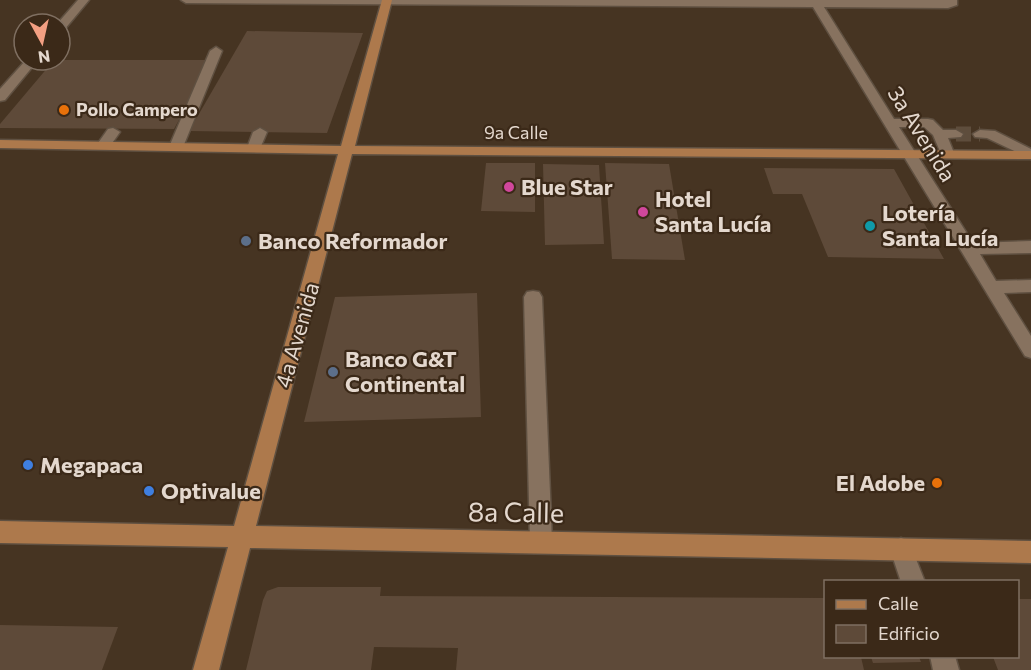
<svg xmlns="http://www.w3.org/2000/svg" width="1031" height="670" viewBox="0 0 1031 670" font-family="Commissioner,sans-serif">
  <rect width="100%" height="100%" fill="#463422"/>
  <!-- building -->
  <g fill="#5e4a39">
    <polygon points="247,31 363,33 327,133 189,131"/>
    <polygon points="54,60 212,60 174,129 0,128 0,124"/>
    <polygon points="486,163 535,163 535,212 481,211"/>
    <polygon points="605,163 669,164 685,260 612,259"/>
    <polygon points="543,164 599,165 604,244 545,245"/>
    <polygon points="764,168 894,169 944,259 828,257 802,194 773,194"/>
    <polygon points="477,293 481,417 304,422 335,297"/>
    <polygon points="278,587 381,587 380,596 825,598 825,657 861,657 864,670 456,670 458,648 374,647 371,670 246,670 263,600 267,591"/>
    <polygon points="1018,599 1031,599 1031,670 998,670 993,657 1018,656"/>
    <polygon points="0,625 118,627 102,670 0,670"/>
    <polygon points="871,657 919,657 921,662 873,663"/>
  </g>
  <g fill="none" stroke-linecap="round" stroke-linejoin="round">
    <!-- minor-tunnel -->
    <polyline stroke="#5e4d3c" stroke-width="15" stroke-dasharray="15 8" stroke-linecap="butt" points="956,134 980,134"/>
    <defs>
      <g id="minor">
        <polygon points="78,0 89,0 64,30 60,31 60,24 57,24"/>
        <polygon points="181,0 957,0 957,5 948,8 824,7 894,119 928,119 933,120 943,130 956,130 963,134 961,137 948,138 954,153 947,157 942,156 933,135 924,127 899,127 973,243 1031,241 1031,253 980,254 996,281 1031,280 1031,292 1004,293 1031,336 1031,358 1025,356 813,7 186,3"/>
        <polygon points="216,47 222,51 183,147 181,150 171,150 169,147 210,51"/>
        <polygon points="26,60 38,60 5,100 0,101 0,89"/>
        <polygon points="113,128 120,132 108,149 98,149 96,146 108,129"/>
        <polygon points="260,128 267,132 259,151 249,151 247,148 253,132"/>
        <polygon points="980,130 995,131 1031,149 1031,159 987,138 975,137 973,134"/>
        <polygon points="533,291 539,292 542,297 552,542 549,550 541,553 533,550 530,542 524,297 527,292"/>
        <polygon points="901,538 909,541 925,582 901,582 890,549 893,541"/>
        <polygon points="930,656 955,656 959,670 933,670"/>
      </g>
      <polygon id="major" points="382,0 392,0 355,146 1031,151 1031,159 352,154 256,526 1031,541 1031,563 250,548 219,670 193,670 228,547 0,543 0,521 234,526 338,154 0,148 0,140 341,146"/>
    </defs>
    <!-- minor casing -->
    <use href="#minor" stroke="#5f5041" stroke-width="3"/>
    <!-- major casing -->
    <use href="#major" stroke="#5f5041" stroke-width="3"/>
    <!-- minor -->
    <use href="#minor" fill="#87725f" fill-rule="evenodd"/>
    <!-- major -->
    <use href="#major" fill="#ad794c" fill-rule="evenodd"/>
  </g>
  <!-- markers -->
  <g fill="#e8710a" stroke="#3b2918" stroke-width="2">
    <circle cx="64" cy="110" r="6"/>
    <circle cx="937" cy="483" r="6"/>
  </g>
  <g fill="#d1479c" stroke="#3b2918" stroke-width="2">
    <circle cx="509" cy="187" r="6"/>
    <circle cx="643" cy="212" r="6"/>
  </g>
  <circle fill="#0f9aa8" stroke="#3b2918" stroke-width="2" cx="870" cy="226" r="6"/>
  <g fill="#5c6f8a" stroke="#3b2918" stroke-width="2">
    <circle cx="246" cy="241" r="6"/>
    <circle cx="333" cy="372" r="6"/>
  </g>
  <g fill="#3f7fe0" stroke="#3b2918" stroke-width="2">
    <circle cx="28" cy="465" r="6"/>
    <circle cx="149" cy="491" r="6"/>
  </g>
  <g text-anchor="middle" stroke-width="4.5" stroke-linejoin="round" paint-order="stroke">
    <!-- far-poi labels -->
    <g font-size="18" font-weight="bold" fill="#e4d8ce" stroke="#3b2918" text-anchor="start">
      <text x="76" y="116">Pollo Campero</text>
    </g>
    <!-- far-street labels -->
    <g font-size="18" fill="#e4d8ce" stroke="#3b2918">
      <text x="516" y="139">9a Calle</text>
    </g>
    <!-- street labels -->
    <g font-size="22" fill="#e4d8ce" stroke="#3b2918">
      <text transform="translate(922 134) rotate(58)" y="8">3a Avenida</text>
      <text transform="translate(297 335) rotate(-74)" y="8">4a Avenida</text>
    </g>
    <!-- poi labels -->
    <g font-size="22" font-weight="bold" fill="#e4d8ce" stroke="#3b2918" text-anchor="start">
      <text x="521" y="195">Blue Star</text>
      <text x="655" y="207">Hotel<tspan x="655" dy="25">Santa Lucía</tspan></text>
      <text x="882" y="221">Lotería<tspan x="882" dy="25">Santa Lucía</tspan></text>
      <text x="258" y="249">Banco Reformador</text>
      <text x="345" y="367">Banco G&amp;T<tspan x="345" dy="25">Continental</tspan></text>
      <text x="40" y="473">Megapaca</text>
      <text x="925" y="491" text-anchor="end">El Adobe</text>
      <text x="161" y="499">Optivalue</text>
    </g>
    <!-- near-street labels -->
    <g font-size="27" fill="#e4d8ce" stroke="#3b2918">
      <text transform="translate(516 513) rotate(1)" y="9">8a Calle</text>
    </g>
  </g>
  <!-- legend -->
  <rect x="824" y="580" width="195" height="78" fill="#3b2918" stroke="#7f6f61" stroke-width="1.5"/>
  <rect x="836" y="600" width="30" height="9" fill="#ad794c" stroke="#7f6f61" stroke-width="1.5"/>
  <text x="878" y="610" font-size="18" fill="#e4d8ce">Calle</text>
  <rect x="836" y="625" width="30" height="18" fill="#5e4a39" stroke="#7f6f61" stroke-width="1.5"/>
  <text x="878" y="640" font-size="18" fill="#e4d8ce">Edificio</text>
  <!-- north arrow -->
  <g transform="translate(42 42) rotate(172)"><circle r="28" fill="#3b2918" stroke="#7f6f61" stroke-width="1.5"/>
  <path d="M0-4.5L10 22L0 15L-10 22Z" fill="#f39f82"/>
  <text y="-9" font-size="16" font-weight="bold" text-anchor="middle" fill="#e4d8ce">N</text>
  </g>
</svg>
